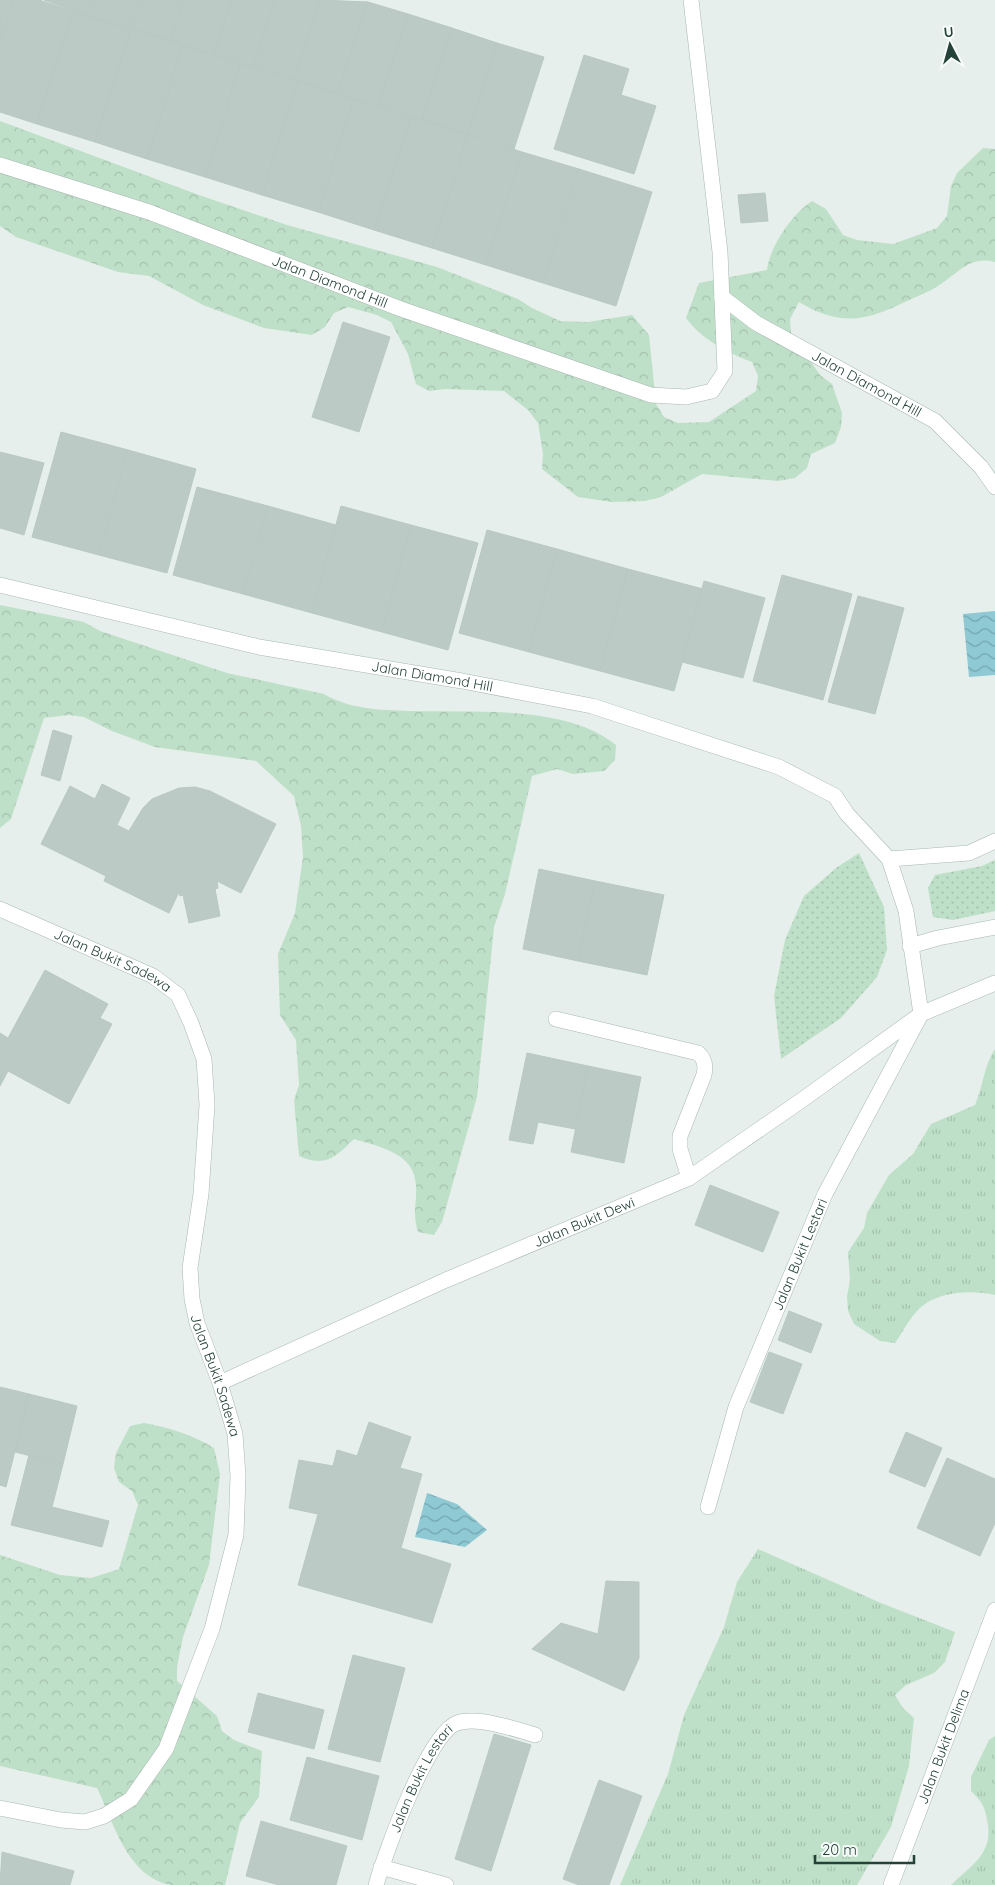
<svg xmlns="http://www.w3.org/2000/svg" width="995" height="1885" viewBox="0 0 995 1885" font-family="Quicksand,sans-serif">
  <defs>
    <pattern id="grass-tufts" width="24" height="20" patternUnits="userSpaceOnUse" patternTransform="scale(1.25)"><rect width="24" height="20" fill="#bfe0c8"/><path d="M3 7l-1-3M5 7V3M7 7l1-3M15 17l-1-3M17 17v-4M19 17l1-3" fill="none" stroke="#a4c1ad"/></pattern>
    <pattern id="forest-crowns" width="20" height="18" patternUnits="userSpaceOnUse" patternTransform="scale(1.25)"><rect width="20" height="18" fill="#bfe0c8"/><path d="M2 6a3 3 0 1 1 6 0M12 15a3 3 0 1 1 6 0" fill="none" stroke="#a4c1ad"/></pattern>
    <pattern id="park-dots" width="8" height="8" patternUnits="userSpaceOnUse" patternTransform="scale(1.25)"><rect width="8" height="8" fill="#bfe0c8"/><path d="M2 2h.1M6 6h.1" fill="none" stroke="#a4c1ad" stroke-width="1.8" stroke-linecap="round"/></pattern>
    <pattern id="water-waves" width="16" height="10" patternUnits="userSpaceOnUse" patternTransform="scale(1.25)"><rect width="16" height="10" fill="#8ec9d4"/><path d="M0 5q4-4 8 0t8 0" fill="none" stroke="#74a5ad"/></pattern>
  </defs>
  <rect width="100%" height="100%" fill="#e6efeb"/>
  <!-- grass -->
  <g fill="url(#grass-tufts)">
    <path d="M995 1049V1295C971 1290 939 1291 920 1308 910 1317 903 1332 895 1343L880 1341 854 1324 848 1311 847 1296 850 1281 848 1252 864 1228 867 1213 889 1175 913 1154 931 1124 975 1105C983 1087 984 1065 995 1049Z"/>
    <polygon points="758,1549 881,1603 955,1632 945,1662 934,1673 906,1685 895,1695 903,1708 914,1718 909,1766 891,1827 857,1885 620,1885 668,1774 684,1715 724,1627 737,1582"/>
    <path d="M995 1736V1885H951C970 1866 992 1855 988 1825 985 1807 984 1804 971 1791V1777L989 1740Z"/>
  </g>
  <!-- forest -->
  <g fill="url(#forest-crowns)">
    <path d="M0 121 199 195 287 225 437 267 518 299 532 308 560 321 588 322 632 315 649 335 656 404 664 417 678 423 709 422 756 391 758 376 752 362C728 353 701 339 686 318L699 283 767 270C770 246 792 214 812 201L826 209 843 235 857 240 893 244 937 228 947 216 951 186 957 173 983 148 995 149V262C970 255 957 274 938 286 929 292 917 296 907 301 867 321 840 327 799 302L790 319 791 333 820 375 832 384 842 413 841 427 835 443 811 454 807 468 795 478 778 481 702 474 661 497 645 501 612 502 578 497 542 469 543 454 538 423 528 410 504 391 445 389 429 391 416 384 408 354 391 322 377 315 348 307 334 313 325 327 312 335 264 328 203 305 149 276 118 272 16 237 0 226Z"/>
    <path d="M0 605 84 622 100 631 227 673 324 694C349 709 380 710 409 711 472 713 566 704 616 745L615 760 604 771 573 774 557 769 532 776 505 894 494 927 477 1097 442 1222 434 1235 418 1232C412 1212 417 1205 416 1186 415 1153 380 1147 354 1139 336 1157 325 1168 299 1156L294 1100 299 1085 296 1040 280 1015 278 954 295 913 303 857 301 826 294 796 256 761 155 747 112 731 84 717 69 715 44 718 11 819 0 828Z"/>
    <path d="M144 1423C168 1427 193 1435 214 1448L220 1474 209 1565 183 1637 177 1667V1681L217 1716 222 1731 234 1740 262 1751 259 1797 240 1823 225 1885C208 1885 188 1885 171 1885 127 1877 114 1823 97 1788L0 1766V1555L60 1575 91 1578 119 1569 138 1505 132 1491 119 1482 114 1468 116 1453 130 1426Z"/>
  </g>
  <!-- park -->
  <g fill="url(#park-dots)">
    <polygon points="859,853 884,907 887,950 877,977 841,1018 781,1059 774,996 785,940 804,896 836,868"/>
    <polygon points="995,860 995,911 953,920 933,917 928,888 935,875 982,866"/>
  </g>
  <!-- water -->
  <g fill="url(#water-waves)">
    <polygon points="995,611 995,675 969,677 963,614"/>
    <polygon points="427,1493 457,1504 487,1530 465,1547 415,1537"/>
  </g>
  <!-- building -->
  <g fill="#bbcac4" stroke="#b8c9c2">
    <polygon points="0,0 14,0 0,43"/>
    <polygon points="14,0 39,0 73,11 37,124 0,112 0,43"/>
    <polygon points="44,0 91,0 86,15"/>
    <polygon points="91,0 140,0 131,29 86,15"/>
    <polygon points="140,0 183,0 170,41 131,29"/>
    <polygon points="183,0 231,0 214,55 170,41"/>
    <polygon points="231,0 275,0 253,67 214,55"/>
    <polygon points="275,0 320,0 294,80 253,67"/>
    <polygon points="320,0 368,2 338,94 294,80"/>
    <polygon points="368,2 408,14 378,106 338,94"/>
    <polygon points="73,11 131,29 95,142 37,124"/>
    <polygon points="408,14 452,28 422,120 378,106"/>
    <polygon points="452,28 497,43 468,135 422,120"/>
    <polygon points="131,29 183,45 147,159 95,142"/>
    <polygon points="497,43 544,57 514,149 468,135"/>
    <polygon points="183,45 241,63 205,177 147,159"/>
    <polygon points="584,55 629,69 621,95 656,106 634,174 554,149"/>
    <polygon points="241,63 298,81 262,195 205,177"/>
    <polygon points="298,81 354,99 318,212 262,195"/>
    <polygon points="354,99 411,117 374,230 318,212"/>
    <polygon points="411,117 468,135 432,248 374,230"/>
    <polygon points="468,135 522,152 486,265 432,248"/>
    <polygon points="522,152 579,169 543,283 486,265"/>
    <polygon points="579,169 652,192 616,306 543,283"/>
    <polygon points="765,193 768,221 741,223 738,195"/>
    <polygon points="343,322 390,337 359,432 312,417"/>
    <polygon points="61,432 128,450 99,555 32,537"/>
    <polygon points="128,450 196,469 167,573 99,555"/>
    <polygon points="0,452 44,463 24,535 0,528"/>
    <polygon points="197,487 268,506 243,594 173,575"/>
    <polygon points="268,506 336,525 312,613 243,594"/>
    <polygon points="341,506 411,525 382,632 312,613"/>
    <polygon points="411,525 478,543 448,650 382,632"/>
    <polygon points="487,530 557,549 529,652 459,633"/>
    <polygon points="557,549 628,569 600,671 529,652"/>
    <polygon points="628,569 703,589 674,691 600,671"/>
    <polygon points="782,575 852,594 823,700 753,681"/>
    <polygon points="704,581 765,598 743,678 682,662"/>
    <polygon points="858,596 904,608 875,714 828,702"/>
    <polygon points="53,730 72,736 60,781 41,775"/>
    <polygon points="102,784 130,798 117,825 129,831 143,808 152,799 179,788 195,787 210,791 276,824 241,893 217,881 218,888 215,889 220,916 189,923 183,895 180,896 179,892 169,913 104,881 106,876 41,844 70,786 95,799"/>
    <polygon points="539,869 595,881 578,961 523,949"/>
    <polygon points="595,881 664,895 647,975 578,961"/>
    <polygon points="45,970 108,1004 100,1018 112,1024 69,1104 8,1071 0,1086 0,1033 8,1038"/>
    <polygon points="527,1053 588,1066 575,1129 538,1122 533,1144 509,1140"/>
    <polygon points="588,1066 641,1077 624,1163 571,1152"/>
    <polygon points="710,1185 779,1212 763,1252 695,1225"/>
    <polygon points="789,1311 822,1324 811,1353 778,1340"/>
    <polygon points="769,1352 802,1364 783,1414 750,1402"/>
    <polygon points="0,1387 29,1394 6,1487 0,1485"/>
    <polygon points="29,1394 77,1406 63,1464 15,1452"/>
    <polygon points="369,1422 411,1437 400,1468 422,1474 401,1548 451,1564 432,1623 298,1585 318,1514 289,1508 299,1460 333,1466 337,1450 357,1456"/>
    <polygon points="906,1432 942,1448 925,1487 889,1472"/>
    <polygon points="29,1455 63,1464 52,1507 109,1521 102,1547 11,1525"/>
    <polygon points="947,1458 995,1479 995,1523 980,1556 917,1528"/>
    <polygon points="606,1581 639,1582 639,1658 624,1691 532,1649 561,1623 598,1634"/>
    <polygon points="353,1655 405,1668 380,1762 328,1749"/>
    <polygon points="258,1693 324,1710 314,1749 248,1732"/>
    <polygon points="494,1734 531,1745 491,1871 455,1859"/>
    <polygon points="307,1757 379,1776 362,1840 290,1820"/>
    <polygon points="599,1780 642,1796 609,1885 579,1885 563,1879"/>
    <polygon points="261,1821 347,1846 336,1885 279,1885 246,1876"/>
    <polygon points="2,1852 74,1871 70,1885 0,1885"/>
  </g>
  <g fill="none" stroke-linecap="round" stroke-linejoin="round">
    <defs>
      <g id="minor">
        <path id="s1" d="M0 165 149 212 401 309 651 395 686 397 712 391 725 371 720 252 691 0"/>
        <path id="s2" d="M722 297 756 323 935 421 981 467 995 487"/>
        <path id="s3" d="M0 585 259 647 462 681 592 706 779 767 835 796 847 814 889 859 906 911 921 1014"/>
        <polyline points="889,859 969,853 995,841"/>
        <path id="s4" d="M0 909 153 976 178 995 191 1023 204 1059 207 1105 201 1194 190 1268 192 1299 197 1323 220 1383 235 1434 238 1476 236 1535 212 1629 166 1749 131 1799 104 1816 85 1822 61 1820 0 1808"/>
        <polyline points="910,946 938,938 995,927"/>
        <path d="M556 1019 698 1053C705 1059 706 1066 704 1075L680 1136V1149L689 1178"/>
        <path id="s5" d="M220 1383 446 1280 689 1178 802 1100 921 1014 995 983"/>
        <path id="s6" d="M708 1507 736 1407 825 1194 919 1018"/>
        <polyline points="381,1867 446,1885"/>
        <path id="s7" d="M376 1885C385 1854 428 1733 457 1723 477 1716 515 1729 535 1735"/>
        <path id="s8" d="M891 1885 995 1610"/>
      </g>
    </defs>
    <!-- minor casing -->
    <use href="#minor" stroke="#a8b8b2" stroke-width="16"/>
    <!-- minor -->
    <use href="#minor" stroke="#fff" stroke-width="15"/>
  </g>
  <g text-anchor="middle" stroke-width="4" stroke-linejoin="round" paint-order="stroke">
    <!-- street labels -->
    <g font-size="14" fill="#24423a" stroke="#f7fbf9">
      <text dy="5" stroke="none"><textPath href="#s1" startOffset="350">Jalan Diamond Hill</textPath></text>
      <text dy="5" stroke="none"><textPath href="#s2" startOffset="169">Jalan Diamond Hill</textPath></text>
      <text dy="5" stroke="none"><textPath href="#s3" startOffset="442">Jalan Diamond Hill</textPath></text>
      <text dy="5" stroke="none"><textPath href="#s4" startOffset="124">Jalan Bukit Sadewa</textPath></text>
      <text dy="5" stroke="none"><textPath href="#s5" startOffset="398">Jalan Bukit Dewi</textPath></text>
      <text dy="5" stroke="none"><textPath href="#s6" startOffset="269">Jalan Bukit Lestari</textPath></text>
      <text dy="5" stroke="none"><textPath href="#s4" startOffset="589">Jalan Bukit Sadewa</textPath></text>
      <text dy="5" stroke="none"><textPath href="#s8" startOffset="148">Jalan Bukit Delima</textPath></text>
      <text dy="5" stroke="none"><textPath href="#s7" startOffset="116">Jalan Bukit Lestari</textPath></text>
    </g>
  </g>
  <!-- north arrow -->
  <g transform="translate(950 45) rotate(354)" stroke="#f7fbf9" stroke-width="4" paint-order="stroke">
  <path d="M0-4L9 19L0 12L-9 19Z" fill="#24423a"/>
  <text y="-8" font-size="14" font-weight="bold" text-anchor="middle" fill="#24423a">U</text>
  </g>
  <!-- scale -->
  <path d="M815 1855v8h99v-8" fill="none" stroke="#24423a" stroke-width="2.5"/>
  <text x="822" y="1855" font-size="15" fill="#24423a" stroke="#f7fbf9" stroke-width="4" paint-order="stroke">20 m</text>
</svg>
